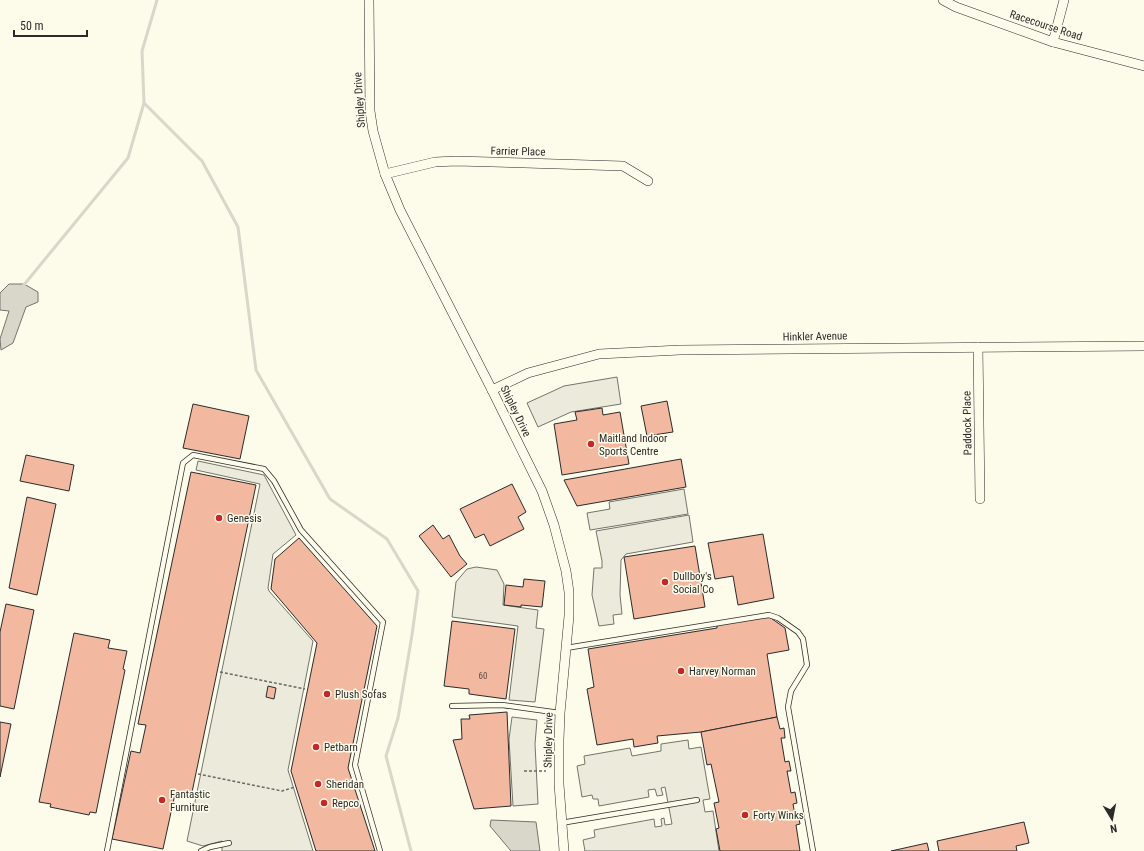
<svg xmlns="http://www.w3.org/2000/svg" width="1144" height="851" viewBox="0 0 1144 851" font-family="'Roboto Condensed',sans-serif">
  <rect width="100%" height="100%" fill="#fdfbea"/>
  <!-- parking -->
  <g fill="#eceadb" stroke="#74746e">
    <polygon points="617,377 621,404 571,412 538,427 527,403 564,386"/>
    <polygon points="198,461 264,475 296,535 273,554 268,588 269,591 313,641 288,770 313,851 222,851 222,841 203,846 187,841 260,484 196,470"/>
    <polygon points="684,489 688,514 590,530 587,513 610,509 609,502"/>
    <polygon points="689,515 693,542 626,554 621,560 620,595 622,614 613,615 614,624 599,626 592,595 594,568 602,568 602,561 596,531"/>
    <polygon points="476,567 497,570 504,584 503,605 538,610 536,628 544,629 535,702 509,700 518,626 452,617 456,582 467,569"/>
    <polygon points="512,717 537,720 535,744 538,804 513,806 509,739"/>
    <polygon points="688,740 689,749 701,747 710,799 703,800 705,812 713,811 719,851 585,851 583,840 595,837 594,830 654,819 655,827 662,826 661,819 664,818 665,825 672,824 665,787 661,788 663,795 657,796 655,789 648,790 649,797 599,806 598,799 593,799 592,795 582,797 577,766 585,764 584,756 630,748 632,756 661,751 661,744"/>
  </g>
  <!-- water -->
  <g fill="#d8d7c9" stroke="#74746e">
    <polygon points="9,284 24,284 38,292 38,302 26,307 13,343 1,350 0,339 9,311 0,310 0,293"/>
    <polygon points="491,820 536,822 540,851 511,851 490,826"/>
  </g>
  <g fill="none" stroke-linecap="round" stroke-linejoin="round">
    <!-- stream -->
    <g stroke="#d8d7c9" stroke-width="3">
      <polyline points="144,103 202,161 238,227 256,370 330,499 387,539 418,591 412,635 398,718 386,756 411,851"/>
      <polyline points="23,286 128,158 144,103 142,51 157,0"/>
    </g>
  </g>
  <!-- building -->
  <g fill="#f2b8a0" stroke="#2b2b2b">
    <polygon points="667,401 673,432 647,436 641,406"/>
    <polygon points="193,404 249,416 240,459 183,448"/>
    <polygon points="602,408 603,415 620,412 629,464 562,475 554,424 577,420 575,412"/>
    <polygon points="26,455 74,465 69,491 20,481"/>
    <polygon points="681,459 686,487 577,506 564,480"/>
    <polygon points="191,472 256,485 191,797 175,794 163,849 112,839 131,751 140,753 146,725 138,724"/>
    <polygon points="512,484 526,512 518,517 524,529 490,546 484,534 475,538 460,509"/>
    <polygon points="27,497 56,504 37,595 9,588"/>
    <polygon points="433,525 443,539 449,535 460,556 467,564 451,577 419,536"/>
    <polygon points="763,534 774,598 738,605 733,576 715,579 708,543"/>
    <polygon points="299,538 377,626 348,768 375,851 316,851 291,771 317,643 271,589 275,559"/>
    <polygon points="695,546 705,607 634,619 624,557"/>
    <polygon points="524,579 545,581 542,607 521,605 521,607 504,605 506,585 523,587"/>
    <polygon points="6,604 34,610 14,709 0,706 0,632"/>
    <polygon points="768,616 785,628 789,650 767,654 777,717 701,732 657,736 658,743 634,747 633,739 597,745 587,689 594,687 588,649 717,628 717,625"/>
    <polygon points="452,621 515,629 506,699 469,694 469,689 444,686"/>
    <polygon points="74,633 110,640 108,648 127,651 123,669 125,670 96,813 90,812 89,815 50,807 51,804 39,802"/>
    <polygon points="268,686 276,688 274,699 266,697"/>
    <polygon points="507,712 511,806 474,809 453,740 462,739 461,719 470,719 469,715"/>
    <polygon points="777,717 780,729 784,728 785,738 781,738 785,762 789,761 791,771 787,771 791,793 795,792 797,803 793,804 795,815 798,814 800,824 796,825 800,851 720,851 716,829 719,828 714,803 719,802 711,764 707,765 701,732"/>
    <polygon points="0,722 11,724 0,777"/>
    <polygon points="1024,822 1029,843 1016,846 1017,851 939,851 937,841"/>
    <polygon points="927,843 929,851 891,851"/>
  </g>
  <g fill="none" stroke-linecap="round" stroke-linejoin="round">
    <defs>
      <g id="lane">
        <polyline points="566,648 769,615 778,618 798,632 803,639 807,665 791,691 788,707 813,851"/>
        <polyline points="452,706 502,705 560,713"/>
        <polyline points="561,823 697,800"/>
        <polyline points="107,851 183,463 193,455 264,469 274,481 301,530 383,622 355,765 380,851"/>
        <polyline points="201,851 210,847 229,843"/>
      </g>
      <g id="street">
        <polyline points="369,0 370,111 373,131 385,174 400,210 492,390 542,491 554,525 566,571 569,592 569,616 560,713 559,740 559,784 564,851"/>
        <polyline points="943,0 956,7 1053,42 1144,66"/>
        <polyline points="1053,42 1064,0"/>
        <polyline points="385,174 435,162 456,161 623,166 648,181"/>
        <polyline points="978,347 980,499"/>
        <polyline points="492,390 528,373 599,354 680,350 1144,346"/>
      </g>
    </defs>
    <!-- lane casing -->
    <use href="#lane" stroke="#2b2b2b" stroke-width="6"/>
    <!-- street casing -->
    <use href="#street" stroke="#2b2b2b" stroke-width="10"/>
    <!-- path -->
    <g stroke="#6a6964" stroke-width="1.5" stroke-dasharray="3 2" stroke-linecap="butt">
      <polyline points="220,672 305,689"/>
      <polyline points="524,771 546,771"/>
      <polyline points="198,774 282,791 295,787"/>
    </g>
    <!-- lane -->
    <use href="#lane" stroke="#fdfbea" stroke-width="4.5"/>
    <!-- street -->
    <use href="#street" stroke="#fdfbea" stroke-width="9"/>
  </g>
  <!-- markers -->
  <g fill="#c62828" stroke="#fdfbea" stroke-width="1.5">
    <circle cx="591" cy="444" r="4"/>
    <circle cx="219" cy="518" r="4"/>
    <circle cx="665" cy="582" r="4"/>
    <circle cx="681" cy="671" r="4"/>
    <circle cx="327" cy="694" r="4"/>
    <circle cx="316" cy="747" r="4"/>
    <circle cx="318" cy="784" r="4"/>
    <circle cx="162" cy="800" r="4"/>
    <circle cx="324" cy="803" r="4"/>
    <circle cx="745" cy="815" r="4"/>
  </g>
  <g text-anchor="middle" stroke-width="3" stroke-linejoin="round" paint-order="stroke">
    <!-- number labels -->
    <g font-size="9" fill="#5d4e48">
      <text x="483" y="679">60</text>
    </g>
    <!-- street labels -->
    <g font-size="11" fill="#2b2b2b" stroke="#fdfbea">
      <text transform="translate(1046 25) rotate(18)" y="4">Racecourse Road</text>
      <text transform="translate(359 100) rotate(-94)" y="4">Shipley Drive</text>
      <text transform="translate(518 151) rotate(1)" y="4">Farrier Place</text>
      <text transform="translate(815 336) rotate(-1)" y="4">Hinkler Avenue</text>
      <text transform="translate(516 411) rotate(64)" y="4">Shipley Drive</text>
      <text transform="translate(967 423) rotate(-91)" y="4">Paddock Place</text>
      <text transform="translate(548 740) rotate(-89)" y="4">Shipley Drive</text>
    </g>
    <!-- poi labels -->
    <g font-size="11" fill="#2b2b2b" stroke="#fdfbea" text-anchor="start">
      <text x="599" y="442">Maitland Indoor<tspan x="599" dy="13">Sports Centre</tspan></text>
      <text x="227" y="522">Genesis</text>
      <text x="673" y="580">Dullboy's<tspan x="673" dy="13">Social Co</tspan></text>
      <text x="689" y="675">Harvey Norman</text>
      <text x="335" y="698">Plush Sofas</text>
      <text x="324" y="751">Petbarn</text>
      <text x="326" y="788">Sheridan</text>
      <text x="170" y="798">Fantastic<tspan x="170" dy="13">Furniture</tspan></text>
      <text x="332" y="807">Repco</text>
      <text x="753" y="819">Forty Winks</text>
    </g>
  </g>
  <!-- north arrow -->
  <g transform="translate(1112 819) rotate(170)" stroke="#fdfbea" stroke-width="3" paint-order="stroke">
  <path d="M0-3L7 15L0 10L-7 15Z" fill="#2b2b2b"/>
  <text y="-6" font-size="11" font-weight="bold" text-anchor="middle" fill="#2b2b2b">N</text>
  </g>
  <!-- scale -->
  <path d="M14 30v6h73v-6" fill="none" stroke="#2b2b2b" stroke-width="2"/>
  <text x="20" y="30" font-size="12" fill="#2b2b2b" stroke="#fdfbea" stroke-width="3" paint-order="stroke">50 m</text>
</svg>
